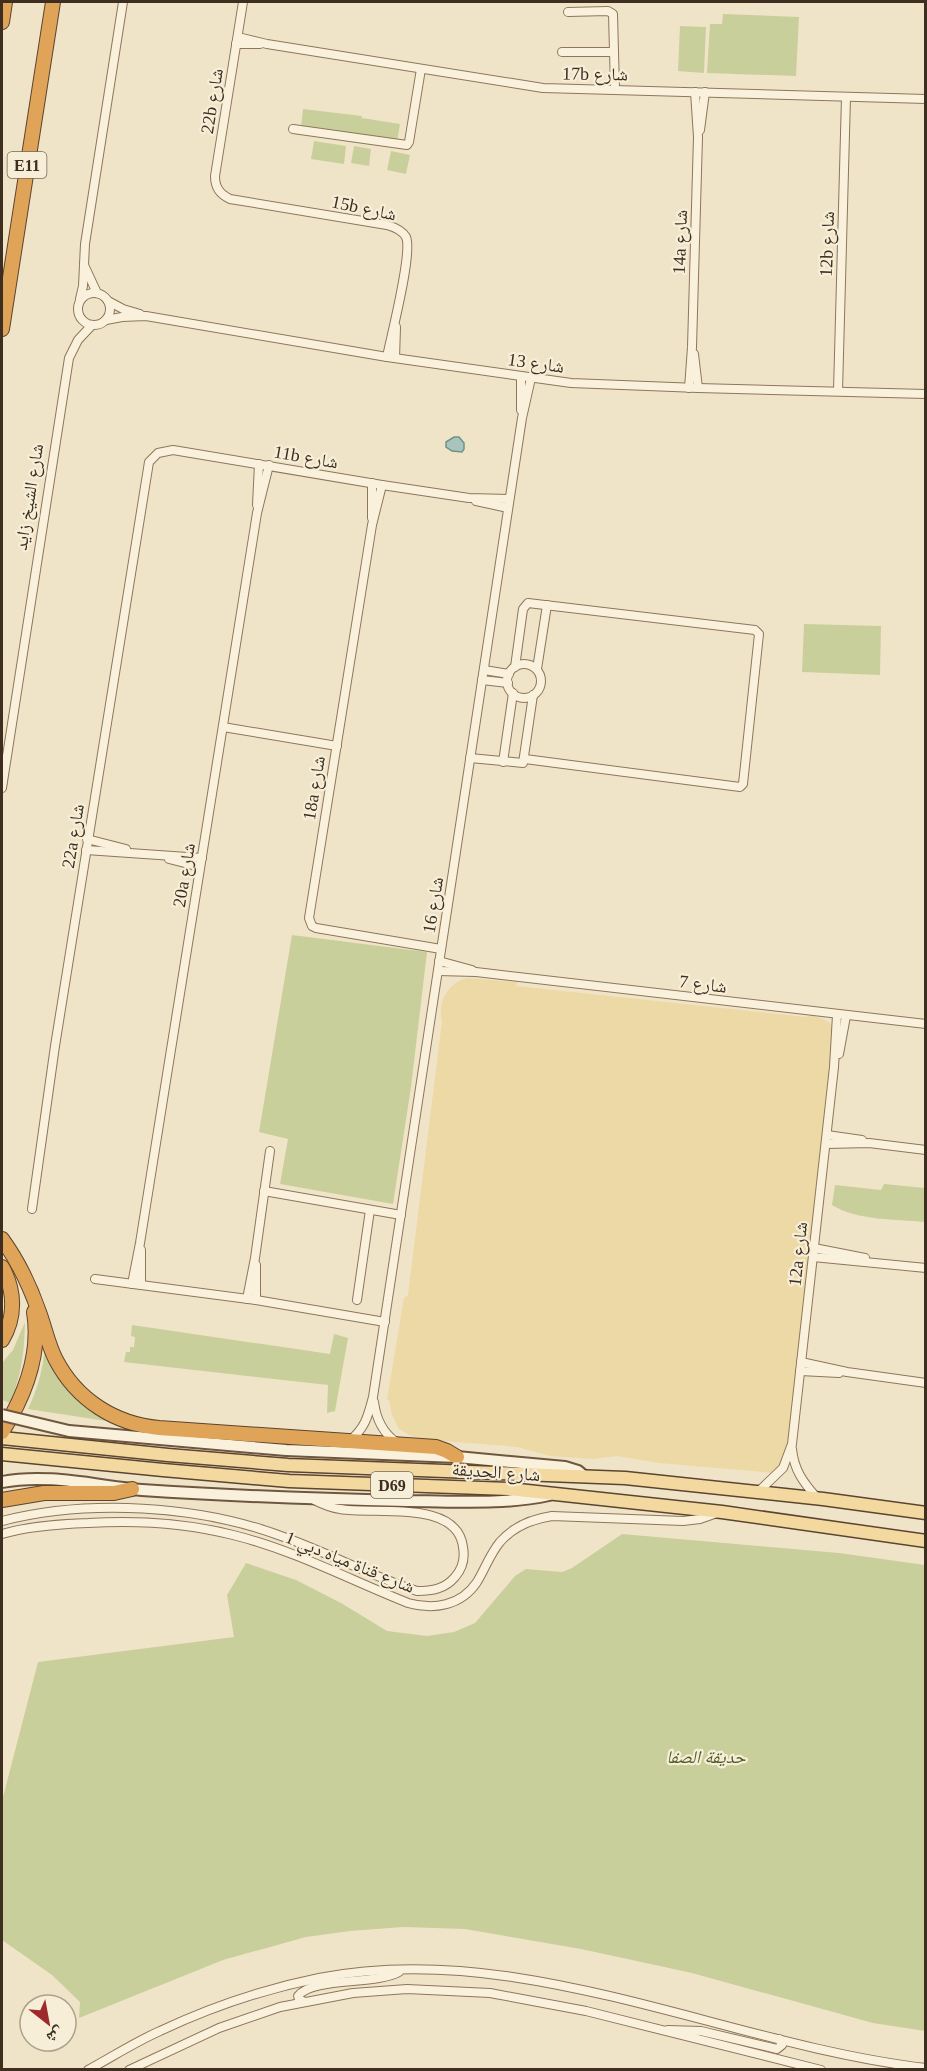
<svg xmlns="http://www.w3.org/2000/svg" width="927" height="2071" viewBox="0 0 927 2071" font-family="'Times New Roman','Noto Naskh Arabic',serif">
  <rect width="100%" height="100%" fill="#f0e4c8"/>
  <!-- green -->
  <g fill="#c9cf9b">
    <polygon points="723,14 799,17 796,76 707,73 710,24 722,24"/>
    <polygon points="680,26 706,27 704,73 678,71"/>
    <polygon points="303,109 362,116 361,122 362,118 400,124 397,142 301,127"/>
    <polygon points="314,141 346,146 344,164 311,159"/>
    <polygon points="354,146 371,149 369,166 351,163"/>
    <polygon points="391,151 410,155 406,174 387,170"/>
    <polygon points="804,624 881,626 880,675 802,672"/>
    <polygon points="292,935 427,952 411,1087 393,1204 280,1184 288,1139 259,1132"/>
    <path d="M884 1184 925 1188V1222C896 1219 858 1221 832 1205L835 1185 881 1190Z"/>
    <path d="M25 1322C24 1354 22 1373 10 1403L2 1400V1363L13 1350Z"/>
    <polygon points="132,1325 330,1354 334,1334 348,1338 335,1411 327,1413 328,1385 124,1362 126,1352 130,1352 130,1347 134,1347 135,1337 131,1336"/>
    <path d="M45 1346 60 1373 119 1423 28 1409C38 1388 43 1369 45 1346Z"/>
    <polygon points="622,1534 839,1553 925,1565 925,2031 873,2023 692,1973 581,1949 465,1929 403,1927 350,1931 306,1937 223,1960 79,2018 80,2002 52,1975 2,1940 2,1801 38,1662 234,1637 227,1595 246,1563 296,1580 341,1603 387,1631 427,1636 454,1632 475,1623 515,1576 526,1569 562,1572 572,1568"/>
  </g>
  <!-- sand -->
  <path fill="#ecd9a5" d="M467 978 517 982 516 986 806 1017 811 1015C831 1020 835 1026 841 1045L795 1454 775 1473 659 1463 617 1456 593 1459 550 1456 518 1447 420 1439 411 1436 399 1429 392 1415 389 1400H387L404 1298 408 1295 442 1021C437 1002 448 983 467 978Z"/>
  <!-- water -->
  <polygon fill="#a9c4bc" stroke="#6f938a" stroke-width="1.5" points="454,437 459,437 464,443 464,449 462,452 452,451 446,447 446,442"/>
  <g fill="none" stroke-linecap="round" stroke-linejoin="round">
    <defs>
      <g id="street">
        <path d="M243 2 215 176C215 188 220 194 230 199L387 225C394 227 402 230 406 237 413 253 391 336 387 357"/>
        <polyline points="568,12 608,11 613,14 615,89"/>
        <polyline points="238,37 267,44 543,88 926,99"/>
        <polyline points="236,44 260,44"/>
        <polyline points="562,52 614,52"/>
        <polyline points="293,129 407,145 409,142 421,69"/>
        <polyline points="700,130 705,92"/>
        <polyline points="84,265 97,293"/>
        <circle cx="94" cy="309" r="16"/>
        <polyline points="80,299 83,286 85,244 123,2"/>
        <polyline points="108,301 123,309 140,314"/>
        <polyline points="106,320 122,317 146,316 387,357 571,383 698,388 926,394"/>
        <polyline points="694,354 698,388"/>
        <polyline points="395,358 396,327"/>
        <polyline points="689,388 692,347 698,137 695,92"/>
        <polyline points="838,391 846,97"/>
        <polyline points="521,410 521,376"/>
        <polyline points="372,483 372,518"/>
        <polyline points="382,485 372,525 309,918 312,926 316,928 441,949"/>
        <polyline points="476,501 508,508"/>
        <polyline points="257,505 259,464"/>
        <circle cx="524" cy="681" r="17"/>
        <polyline points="515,667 523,609 528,603 755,630 759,634 743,784 740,787 525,759"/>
        <polyline points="537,669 547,605"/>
        <polyline points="484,670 509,674"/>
        <polyline points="482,680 508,683"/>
        <polyline points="223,727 337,746"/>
        <polyline points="470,758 523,763 533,695"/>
        <polyline points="503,762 513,693"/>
        <polyline points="2,788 69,358 78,340 92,325"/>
        <polyline points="87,839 126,849"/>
        <polyline points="86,850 202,858"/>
        <polyline points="169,859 200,867"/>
        <polyline points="439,961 472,970"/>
        <polyline points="438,971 476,972 926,1024"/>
        <polyline points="839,1054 846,1016"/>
        <polyline points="827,1135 862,1140"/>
        <polyline points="826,1144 869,1143 926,1150"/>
        <polyline points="264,1191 401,1215"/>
        <polyline points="32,1209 55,1046 149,462 158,453 173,450 382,485 469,498 509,499"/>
        <polyline points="814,1248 865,1258"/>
        <polyline points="141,1250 141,1285"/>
        <polyline points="813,1257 926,1268"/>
        <polyline points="256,1265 256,1300"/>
        <polyline points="95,1279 256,1300 385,1322"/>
        <polyline points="132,1284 140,1243 257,513 269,465"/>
        <polyline points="247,1299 255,1258 270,1151"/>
        <polyline points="357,1300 370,1210"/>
        <polyline points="801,1362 847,1372 926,1383"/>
        <polyline points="800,1371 839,1373"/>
        <path d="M374 1402C376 1418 382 1432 396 1442"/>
        <path d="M349 1441C365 1429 368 1416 373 1397L522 418 531 378"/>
        <path d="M792 1449C794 1470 803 1482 817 1498"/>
        <polyline points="758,1492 783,1468 792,1444 834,1067 837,1015"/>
        <path d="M2 1521C88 1499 198 1505 281 1536 327 1552 371 1576 417 1591 432 1591 445 1589 455 1577 462 1569 465 1558 463 1547 457 1499 375 1515 340 1509 331 1508 322 1504 314 1500"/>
        <path d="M2 1534C29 1526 59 1524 88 1523 136 1520 186 1523 233 1535 294 1550 350 1580 408 1603 434 1610 461 1606 477 1582 485 1569 490 1554 500 1542 514 1526 532 1519 552 1516L683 1521 700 1519 717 1513"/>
        <path d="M303 2001 299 1999 298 1996C312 1977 376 1985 399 1972"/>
        <polyline points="668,2030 701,2031 777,2049 782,2045 779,2039"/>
        <path d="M88 2070C112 2057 135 2042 160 2031 211 2007 264 1989 319 1978 521 1938 727 2045 926 2068"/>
        <polyline points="129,2070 219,2028 280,2007 353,1993 407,1989 490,1993 586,2011 821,2070"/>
      </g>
      <g id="secondary">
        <polyline points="69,1431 286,1450 457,1457 565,1467 578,1471 584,1476"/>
        <path d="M2 1482C48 1473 96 1486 142 1490 231 1496 319 1499 407 1501 454 1501 503 1505 549 1495"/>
      </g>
      <g id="primary">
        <polyline points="2,1438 168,1455 288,1465 625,1478 823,1499 926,1513"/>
        <polyline points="2,1454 163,1470 289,1481 509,1489 722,1512 926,1541"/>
      </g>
      <g id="highway">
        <polyline points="2,22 5,2"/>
        <polyline points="2,329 53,2"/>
        <path d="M2 1239C18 1261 30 1286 39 1312 45 1328 48 1345 56 1360 77 1400 115 1424 159 1428L436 1447 447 1451 457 1457"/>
        <path d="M2 1267C15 1290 16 1317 2 1340"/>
        <path d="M2 1432C24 1397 41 1354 34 1312"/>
        <polyline points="2,1500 44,1493 114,1493 132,1489"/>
      </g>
    </defs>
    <!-- street casing -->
    <use href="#street" stroke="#8d765c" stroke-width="10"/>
    <!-- secondary casing -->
    <use href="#secondary" stroke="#6f573f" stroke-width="14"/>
    <!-- primary casing -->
    <use href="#primary" stroke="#5b4430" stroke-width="15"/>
    <!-- highway casing -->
    <use href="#highway" stroke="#5b4430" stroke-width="16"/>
    <!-- street -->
    <use href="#street" stroke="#faf1dc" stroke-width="8"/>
    <!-- secondary -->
    <use href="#secondary" stroke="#faf1dc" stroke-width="10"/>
    <!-- primary -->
    <use href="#primary" stroke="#f3d9a0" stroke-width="12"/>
    <!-- highway -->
    <use href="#highway" stroke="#e0a458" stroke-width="14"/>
    <defs>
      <polyline id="secondary-bridge" points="2,1415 69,1431"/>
    </defs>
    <!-- secondary-bridge casing -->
    <use href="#secondary-bridge" stroke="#6f573f" stroke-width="14" stroke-linecap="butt"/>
    <!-- secondary-bridge -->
    <use href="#secondary-bridge" stroke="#faf1dc" stroke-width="10"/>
  </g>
  <g text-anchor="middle" stroke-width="4.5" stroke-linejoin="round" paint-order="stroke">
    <!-- shield labels -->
    <g fill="#f7eed8" stroke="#756857" stroke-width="1.5">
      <rect x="7.5" y="152" width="39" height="26" rx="4.5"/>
      <rect x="371" y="1472" width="42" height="26" rx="4.5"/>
    </g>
    <g font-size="16" font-weight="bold" fill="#3d2e20">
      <text x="27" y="171">E11</text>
      <text x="392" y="1491">D69</text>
    </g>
    <!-- street labels -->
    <g font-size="18" fill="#3d2e20" stroke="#f7eed8">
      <text transform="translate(595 74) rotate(1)" y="6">17b شارع</text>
      <text transform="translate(212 101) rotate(-81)" y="6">22b شارع</text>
      <text transform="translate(364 208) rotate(12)" y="6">15b شارع</text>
      <text transform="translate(680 242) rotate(-88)" y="6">14a شارع</text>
      <text transform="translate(827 244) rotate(-88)" y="6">12b شارع</text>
      <text transform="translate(536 363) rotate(8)" y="6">شارع 13</text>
      <text transform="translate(306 457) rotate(10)" y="6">11b شارع</text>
      <text transform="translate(29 497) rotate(-81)" y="6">شارع الشيخ زايد</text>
      <text transform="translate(314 788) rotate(-81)" y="6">18a شارع</text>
      <text transform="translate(73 836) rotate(-81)" y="6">22a شارع</text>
      <text transform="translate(184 875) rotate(-81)" y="6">20a شارع</text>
      <text transform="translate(433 905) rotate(-81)" y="6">شارع 16</text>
      <text transform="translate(703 984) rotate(7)" y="6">شارع 7</text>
      <text transform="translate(798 1254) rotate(-84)" y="6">12a شارع</text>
      <text transform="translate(496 1472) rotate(4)" y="6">شارع الحديقة</text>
      <text transform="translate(350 1562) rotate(22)" y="6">شارع قناة مياه دبي 1</text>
    </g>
    <!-- park labels -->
    <g font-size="18" font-style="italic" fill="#4d5a26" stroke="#f7eed8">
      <text x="706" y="1763">حديقة الصفا</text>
    </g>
  </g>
  <!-- border -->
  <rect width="927" height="2071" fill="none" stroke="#3d2e20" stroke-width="6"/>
  <!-- north arrow -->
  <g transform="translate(48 2023) rotate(149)"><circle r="28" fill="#f7eed8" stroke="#ada18e" stroke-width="1.5"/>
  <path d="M0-4.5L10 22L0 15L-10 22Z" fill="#9e2a2b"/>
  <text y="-9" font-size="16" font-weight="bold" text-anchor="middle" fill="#3d2e20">ش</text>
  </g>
</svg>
